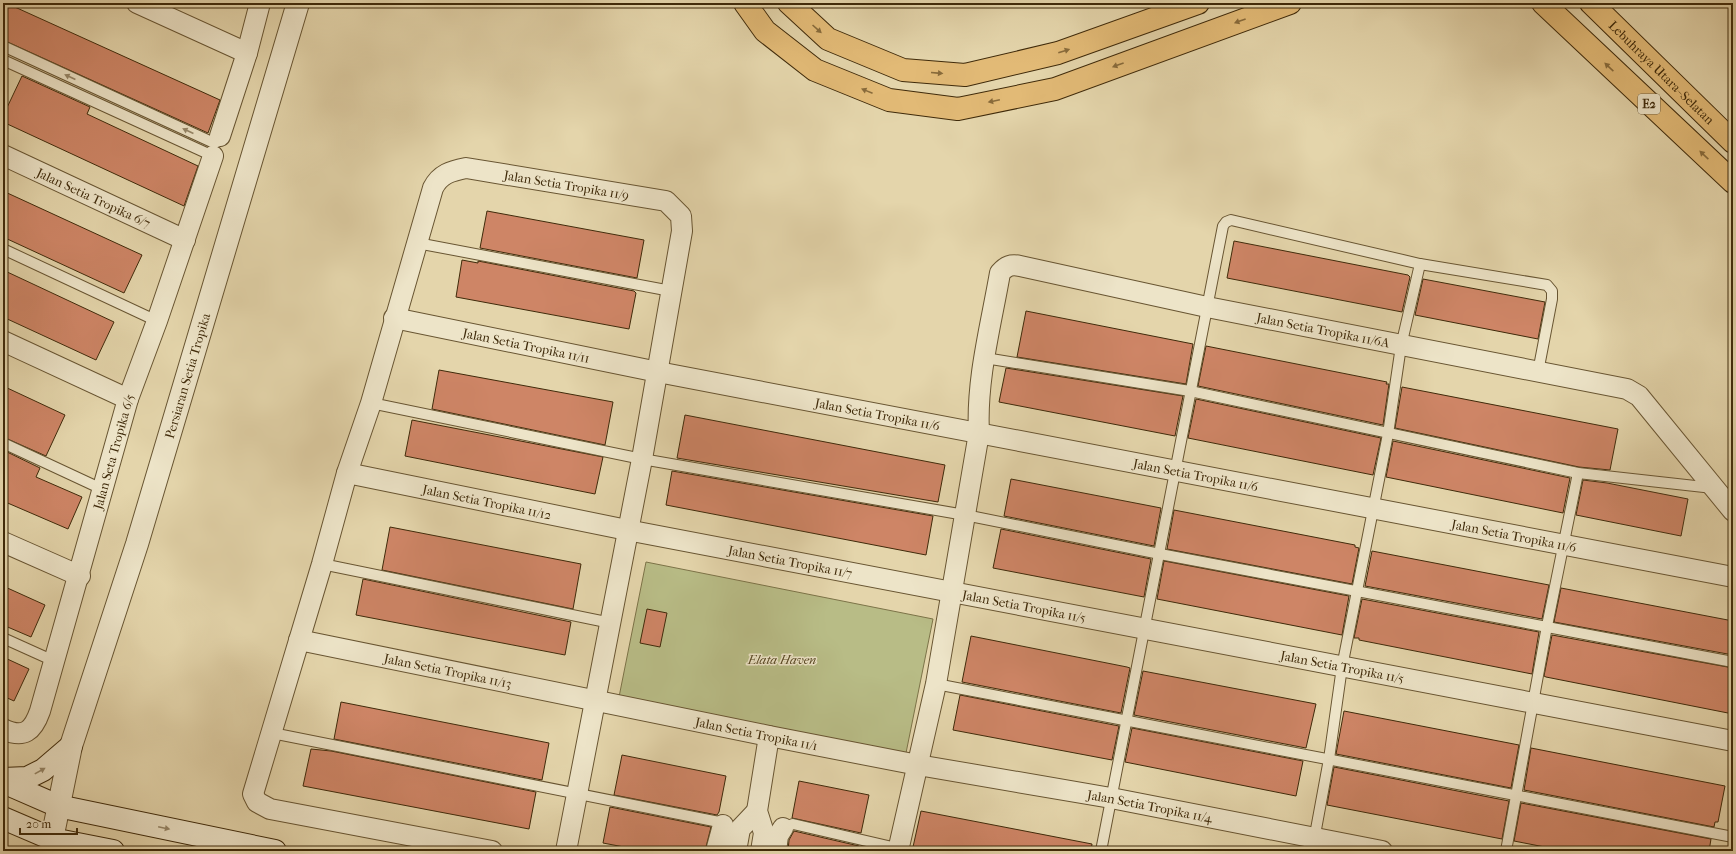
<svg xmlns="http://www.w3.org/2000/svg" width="1736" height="854" viewBox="0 0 1736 854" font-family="'IM FELL French Canon',serif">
  <rect width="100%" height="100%" fill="#e4d5ab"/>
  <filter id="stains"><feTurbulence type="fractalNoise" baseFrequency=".005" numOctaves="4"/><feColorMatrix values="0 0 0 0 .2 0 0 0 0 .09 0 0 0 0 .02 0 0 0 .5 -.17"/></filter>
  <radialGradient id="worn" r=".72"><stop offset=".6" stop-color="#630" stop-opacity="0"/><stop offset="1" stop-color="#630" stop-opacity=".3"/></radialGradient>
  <!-- green -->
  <polygon fill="#b8bc86" stroke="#7c7348" points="646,562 933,619 906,753 619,697"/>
  <!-- building -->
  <g fill="#ce8566" stroke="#3f2a0a">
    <polygon points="3,3 6,3 220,100 208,133 3,40"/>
    <polygon points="22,76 90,107 87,114 198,166 184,206 3,122 3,116"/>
    <polygon points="3,191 142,255 124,293 3,237"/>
    <polygon points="487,211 644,240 637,278 480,248"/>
    <polygon points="1234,241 1408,275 1410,277 1402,312 1227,278"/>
    <polygon points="462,260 478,263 478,261 634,291 636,293 629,329 456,297"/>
    <polygon points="3,270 114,322 96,360 3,317"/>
    <polygon points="1423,279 1545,302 1538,339 1415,315"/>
    <polygon points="1026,311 1193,344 1186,384 1017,357"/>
    <polygon points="1206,346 1387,382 1386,384 1389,384 1383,425 1198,386"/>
    <polygon points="1006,368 1183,396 1175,436 999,402"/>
    <polygon points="439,370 613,402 605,445 432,409"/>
    <polygon points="3,386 65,415 46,456 3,437"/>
    <polygon points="1402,387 1618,429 1610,470 1579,467 1395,428"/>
    <polygon points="1196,399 1381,438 1373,475 1188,438"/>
    <polygon points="685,415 945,465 938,502 677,458"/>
    <polygon points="412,420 603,457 595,494 405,456"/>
    <polygon points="1393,441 1570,478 1563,513 1386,477"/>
    <polygon points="3,450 40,468 36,477 82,497 68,529 3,501"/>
    <polygon points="672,471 933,516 926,555 666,505"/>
    <polygon points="1011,479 1161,508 1154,546 1004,516"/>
    <polygon points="1583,480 1607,483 1688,499 1681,536 1576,515"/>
    <polygon points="1174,510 1355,545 1355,547 1359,548 1352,584 1167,549"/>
    <polygon points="390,527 581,564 573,609 382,570"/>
    <polygon points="1001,529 1151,559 1144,597 993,568"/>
    <polygon points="1372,551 1549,585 1542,619 1365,586"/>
    <polygon points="1164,561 1349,596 1342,635 1157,599"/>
    <polygon points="363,579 571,622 565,655 356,615"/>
    <polygon points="3,586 45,605 31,637 3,625"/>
    <polygon points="1561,588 1733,621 1733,655 1554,622"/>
    <polygon points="1362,599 1539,632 1532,674 1359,640 1359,638 1354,638"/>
    <polygon points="647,609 667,613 660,647 640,643"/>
    <polygon points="1552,635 1733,668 1733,714 1546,677 1544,676"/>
    <polygon points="971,636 1127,667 1130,668 1121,713 962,682"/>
    <polygon points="3,657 29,669 14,701 3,696"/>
    <polygon points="1143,671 1316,704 1306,748 1134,715"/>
    <polygon points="960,695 1119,726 1112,760 953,730"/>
    <polygon points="341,702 549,743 542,780 334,739"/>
    <polygon points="1344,711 1519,745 1511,788 1336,754"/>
    <polygon points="1132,728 1303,761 1296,796 1125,762"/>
    <polygon points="1531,748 1725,786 1718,822 1715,822 1714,827 1524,790"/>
    <polygon points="311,749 331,751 536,792 529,829 303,786"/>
    <polygon points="622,755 726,776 719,812 717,815 614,795"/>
    <polygon points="1334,767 1509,801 1502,839 1327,805"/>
    <polygon points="799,781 869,795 861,833 792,818"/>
    <polygon points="1521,803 1711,839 1709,851 1565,851 1514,841"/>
    <polygon points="610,807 711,827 705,851 645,851 603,843"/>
    <polygon points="921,811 1092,844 1091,851 932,851 913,847"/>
    <polygon points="794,831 859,846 858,851 788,851 789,840"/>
  </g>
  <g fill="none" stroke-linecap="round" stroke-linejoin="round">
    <defs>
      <g id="service">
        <polyline points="3,46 214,143 219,141 220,136"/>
        <polyline points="3,60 213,156"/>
        <polyline points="417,243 671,291"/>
        <polyline points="3,249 157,321"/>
        <polyline points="985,358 1190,391 1578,473 1713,488"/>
        <polyline points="371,403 642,459 965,515 1160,554 1733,662"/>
        <polyline points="3,443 104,490"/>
        <polyline points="322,564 611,623"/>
        <polyline points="3,638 54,661"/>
        <polyline points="936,684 1733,837"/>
        <polyline points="272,733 719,822 723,825"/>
        <polyline points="783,828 793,824 901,849"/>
        <polyline points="1101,851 1223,226 1226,222 1231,220 1420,264 1547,285 1552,291 1552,299 1538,372"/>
        <polyline points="1312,851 1329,759 1342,667 1388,434 1401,346 1420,264"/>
        <polyline points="1506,851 1547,626 1578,473"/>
      </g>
      <g id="minor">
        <polyline points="137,3 247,53"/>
        <polyline points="220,136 247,53 260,3"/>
        <path id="s1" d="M3 155 185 240"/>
        <path id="s2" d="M394 318 658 372 1733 577"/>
        <polyline points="3,341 128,399"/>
        <path id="s3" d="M347 473 627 530 1733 741"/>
        <polyline points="3,542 80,576"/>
        <path id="s4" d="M299 640 769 736 918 765 1111 798 1382 851"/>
        <path id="s5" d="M3 729C24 739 33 731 40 711L128 399 157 321 213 156"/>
        <path id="s6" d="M492 851 270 809 257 802 253 794 322 564 347 473 371 403 433 188C440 174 451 171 466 168L666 201 681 216 682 231 642 459 566 851"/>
        <polyline points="716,851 723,825"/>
        <polyline points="736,851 740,829 757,811"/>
        <polyline points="761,851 764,833 757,811 769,736"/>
        <polyline points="776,851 778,836 783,828"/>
        <path id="s7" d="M898 851 936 684 979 433C976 380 991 325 1000 273 1006 266 1011 264 1020 266L1207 307 1627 389 1639 396 1733 511"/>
      </g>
      <g id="tertiary">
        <path id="s8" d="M52 839 71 746 137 544 298 3"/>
      </g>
      <g id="secondary">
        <polyline points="3,779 27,778 43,770 71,746"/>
        <polyline points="3,782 58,806 275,851"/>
        <polyline points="3,818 52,839 113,851"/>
      </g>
      <g id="motorway">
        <polyline points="745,3 765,31 815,70 889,100 958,109 1055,89 1290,3"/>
        <polyline points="789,3 828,39 903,70 965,75 1058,53 1198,3"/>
        <polyline points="1543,3 1733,182"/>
        <path id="s9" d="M1591 3 1733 142"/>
      </g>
    </defs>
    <!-- service casing -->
    <use href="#service" stroke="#685532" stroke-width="12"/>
    <!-- minor casing -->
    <use href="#minor" stroke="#685532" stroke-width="22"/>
    <!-- tertiary casing -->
    <use href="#tertiary" stroke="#685532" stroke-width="24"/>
    <!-- secondary casing -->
    <use href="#secondary" stroke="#3f2a0a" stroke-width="24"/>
    <!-- motorway casing -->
    <use href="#motorway" stroke="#3f2a0a" stroke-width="24"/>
    <!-- service -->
    <use href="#service" stroke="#ede4c8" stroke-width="10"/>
    <!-- minor -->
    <use href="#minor" stroke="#ede4c8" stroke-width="20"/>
    <!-- tertiary -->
    <use href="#tertiary" stroke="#ede4c8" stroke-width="22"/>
    <!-- secondary -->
    <use href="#secondary" stroke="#ede4c8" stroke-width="22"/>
    <!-- motorway -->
    <use href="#motorway" stroke="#e2ba76" stroke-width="22"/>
  </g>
  <!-- one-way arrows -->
  <defs><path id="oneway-solid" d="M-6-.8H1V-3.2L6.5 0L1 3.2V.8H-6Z"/></defs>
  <g fill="#886b3b">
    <use href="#oneway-solid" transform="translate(1240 21) rotate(160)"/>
    <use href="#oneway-solid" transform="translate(817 29) rotate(42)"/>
    <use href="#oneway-solid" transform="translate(1064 51) rotate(-18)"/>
    <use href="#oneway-solid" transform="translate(1118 65) rotate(160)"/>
    <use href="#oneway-solid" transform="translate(1609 67) rotate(-137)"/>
    <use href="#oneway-solid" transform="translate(937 73) rotate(5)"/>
    <use href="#oneway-solid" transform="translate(867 91) rotate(-158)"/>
    <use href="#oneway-solid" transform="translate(994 101) rotate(168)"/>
    <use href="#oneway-solid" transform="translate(1704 155) rotate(-137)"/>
  </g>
  <g fill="#968769">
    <use href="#oneway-solid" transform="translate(70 77) rotate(-155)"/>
    <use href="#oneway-solid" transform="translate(188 131) rotate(-155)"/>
    <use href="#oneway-solid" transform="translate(40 771) rotate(-29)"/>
    <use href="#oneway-solid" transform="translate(164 828) rotate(12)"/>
  </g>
  <g text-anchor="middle" stroke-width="3" stroke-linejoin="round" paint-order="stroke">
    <!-- shield labels -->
    <rect fill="#ede4c8" stroke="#736243" stroke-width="1" x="1638" y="94" width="22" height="20" rx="3"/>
    <g font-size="12" font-weight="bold" fill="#3f2a0a">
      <text x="1649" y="108">E2</text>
    </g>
    <!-- street labels -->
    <g font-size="13" fill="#3f2a0a" stroke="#ede4c8">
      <text dy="5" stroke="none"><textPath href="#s9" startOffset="99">Lebuhraya Utara–Selatan</textPath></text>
      <text dy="5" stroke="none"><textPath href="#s6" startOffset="1024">Jalan Setia Tropika 11/9</textPath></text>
      <text dy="5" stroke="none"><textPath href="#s1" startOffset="100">Jalan Setia Tropika 6/7</textPath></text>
      <text dy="5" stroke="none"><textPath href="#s7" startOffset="920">Jalan Setia Tropika 11/6A</textPath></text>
      <text dy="5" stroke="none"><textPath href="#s2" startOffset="135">Jalan Setia Tropika 11/11</textPath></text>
      <text dy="5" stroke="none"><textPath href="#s8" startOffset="483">Persiaran Setia Tropika</textPath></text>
      <text dy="5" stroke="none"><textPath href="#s2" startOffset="493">Jalan Setia Tropika 11/6</textPath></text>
      <text dy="5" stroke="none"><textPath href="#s5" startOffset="319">Jalan Seta Tropika 6/5</textPath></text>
      <text dy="5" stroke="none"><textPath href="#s2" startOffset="817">Jalan Setia Tropika 11/6</textPath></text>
      <text dy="5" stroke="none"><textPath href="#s3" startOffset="143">Jalan Setia Tropika 11/12</textPath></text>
      <text dy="5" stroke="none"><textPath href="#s2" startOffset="1141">Jalan Setia Tropika 11/6</textPath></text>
      <text dy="5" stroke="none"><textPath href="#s3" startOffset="452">Jalan Setia Tropika 11/7</textPath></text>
      <text dy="5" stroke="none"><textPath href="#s3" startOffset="690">Jalan Setia Tropika 11/5</textPath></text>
      <text dy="5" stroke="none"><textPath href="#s3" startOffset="1014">Jalan Setia Tropika 11/5</textPath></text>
      <text dy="5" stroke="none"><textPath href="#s4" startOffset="152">Jalan Setia Tropika 11/13</textPath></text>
      <text dy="5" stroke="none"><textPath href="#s4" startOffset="467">Jalan Setia Tropika 11/1</textPath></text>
      <text dy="5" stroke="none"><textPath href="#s4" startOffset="867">Jalan Setia Tropika 11/4</textPath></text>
    </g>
    <!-- park labels -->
    <g font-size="13" font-style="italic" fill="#574723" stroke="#ede4c8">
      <text x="782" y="664">Elata Haven</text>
    </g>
  </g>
  <!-- margin -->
  <rect width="1736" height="854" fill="none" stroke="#e4d5ab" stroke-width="16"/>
  <rect x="4" y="4" width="1728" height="846" fill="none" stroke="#3f2a0a" stroke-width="2"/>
  <rect x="8" y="8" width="1720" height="838" fill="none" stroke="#3f2a0a"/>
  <!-- scale -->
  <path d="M20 828v6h57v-6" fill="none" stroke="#3f2a0a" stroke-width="2"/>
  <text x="26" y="828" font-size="12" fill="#3f2a0a" stroke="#ede4c8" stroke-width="3" paint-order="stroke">20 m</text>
  <rect width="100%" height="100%" filter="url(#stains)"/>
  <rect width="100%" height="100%" fill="url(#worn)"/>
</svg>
